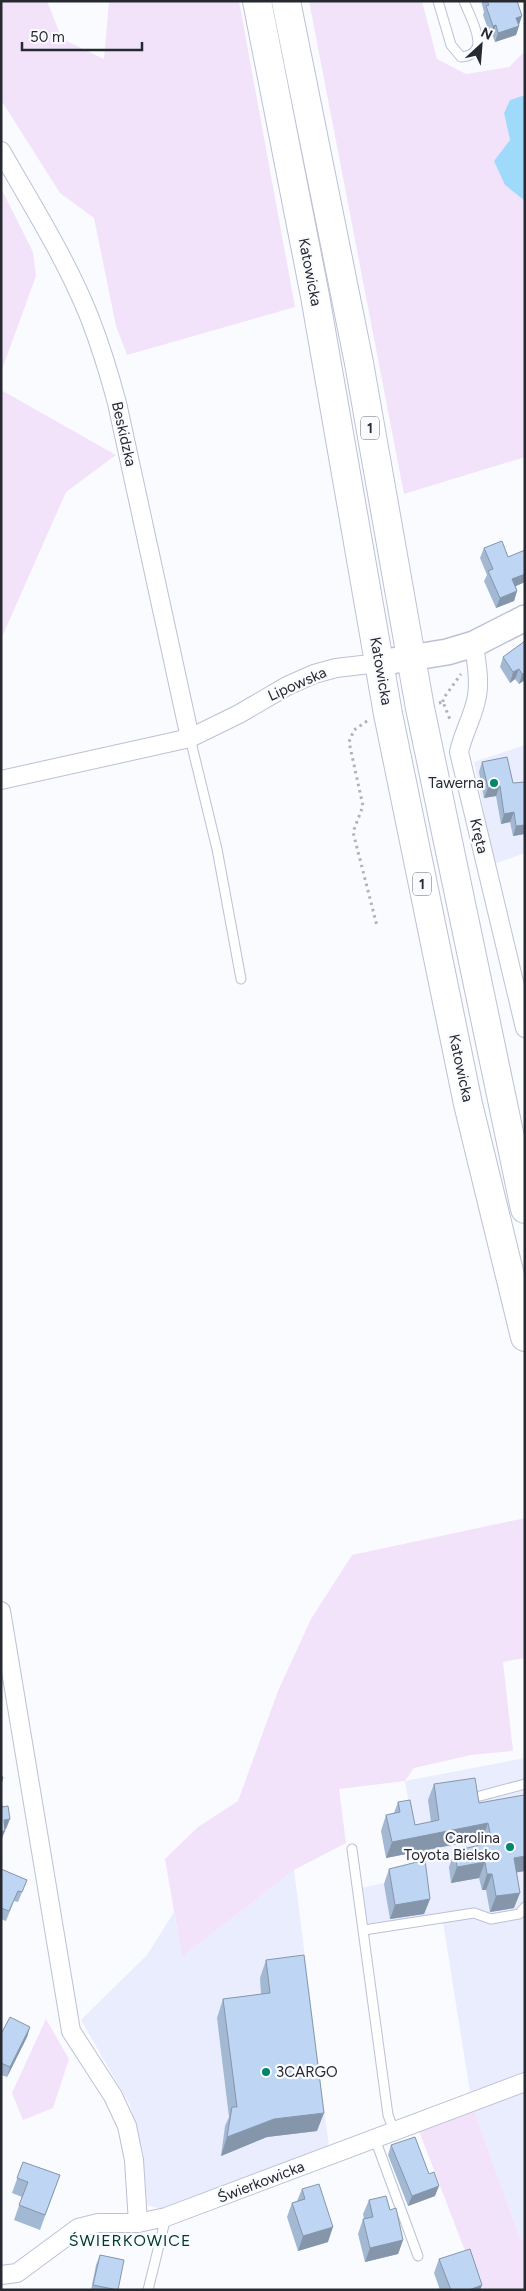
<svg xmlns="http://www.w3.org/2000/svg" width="526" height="2291" viewBox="0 0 526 2291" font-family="Figtree,sans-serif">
  <rect width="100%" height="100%" fill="#f9fbff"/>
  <!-- built -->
  <g fill="#e9edfe">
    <polygon points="525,745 525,853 494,864 474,762"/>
    <polygon points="525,1758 525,2073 470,2092 443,1922 360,1936 353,1890 422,1874 405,1781"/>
    <polygon points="294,1870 329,2147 162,2209 147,2205 143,2151 130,2105 81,2020 147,1955 174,1912 182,1957"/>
    <polygon points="525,2091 525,2238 520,2239 473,2107"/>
  </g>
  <!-- green -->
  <g fill="#f3e3fa">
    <polygon points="1,1 47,1 62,39 104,59 109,1 239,1 295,307 127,355 116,326 94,218 60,193 1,100"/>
    <polygon points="309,1 422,1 437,59 466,74 509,67 525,51 525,95 510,100 504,113 510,140 505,185 525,201 525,457 404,494"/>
    <polygon points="1,188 33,252 36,276 1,372"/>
    <polygon points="1,390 116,455 66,492 1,639"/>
    <polygon points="525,1518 525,1658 503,1662 513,1751 471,1755 414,1768 405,1781 339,1789 346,1843 294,1870 182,1957 165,1859 198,1827 238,1801 278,1691 311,1619 352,1555"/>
    <polygon points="46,2019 69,2059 53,2108 23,2120 12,2093"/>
    <polygon points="473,2107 520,2239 525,2238 525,2290 480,2290 419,2131"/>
  </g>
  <!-- water -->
  <polygon fill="#a0dafa" points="525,95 525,201 505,185 494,161 510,140 504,113 510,100"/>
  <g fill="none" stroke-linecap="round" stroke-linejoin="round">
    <defs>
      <g id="lane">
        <path d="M438 1 451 45 461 57C493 54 471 20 464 1"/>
        <polyline points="190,738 217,849 241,979"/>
        <polyline points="480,1796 525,1784"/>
        <polyline points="352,1849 388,2115 394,2131"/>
        <polyline points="364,1930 474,1913 491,1919 519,1914 525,1907"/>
        <polyline points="375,2139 418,2256"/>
        <polyline points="148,2290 166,2217"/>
      </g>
      <g id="street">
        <path d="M1 151C32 205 66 259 89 316 100 344 109 373 117 403L190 738"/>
        <path d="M474 644C476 661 480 679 477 696 474 715 463 733 459 752L525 1028"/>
        <polyline points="1,780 190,738 239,714 287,686 314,674 336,668 379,663"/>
        <polyline points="1,1611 71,2031 113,2096 127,2126 134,2160 138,2223"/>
        <polyline points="1,2275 17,2273 78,2228 98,2223 138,2223 166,2217 525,2082"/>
      </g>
      <polyline id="secondary" points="379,663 447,652 474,644 525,618"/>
      <g id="primary">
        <polyline points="257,1 315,296 388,714 468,1104 525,1337"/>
        <polyline points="286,1 359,363 420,708 525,1209"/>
      </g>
    </defs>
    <!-- lane casing -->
    <use href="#lane" stroke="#bcc1d5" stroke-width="11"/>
    <!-- street casing -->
    <use href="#street" stroke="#bcc1d5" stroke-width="20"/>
    <!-- secondary casing -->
    <use href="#secondary" stroke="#bcc1d5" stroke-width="28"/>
    <!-- primary casing -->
    <use href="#primary" stroke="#bcc1d5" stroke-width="30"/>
    <!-- path -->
    <g stroke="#b0b2b7" stroke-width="3" stroke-dasharray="2.5 4" stroke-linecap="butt">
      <polyline points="443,702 443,699 461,674"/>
      <polyline points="439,703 443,702 451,722"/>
      <polyline points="367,721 354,730 349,742 363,806 353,832 377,926"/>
    </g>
    <!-- lane -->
    <use href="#lane" stroke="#fff" stroke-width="9"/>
    <!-- street -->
    <use href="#street" stroke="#fff" stroke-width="18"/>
    <!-- secondary -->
    <use href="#secondary" stroke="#fff" stroke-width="25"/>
    <!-- primary -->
    <use href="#primary" stroke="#fff" stroke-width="28"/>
  </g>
  <!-- wall -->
  <g fill="#a3b8d2">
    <polygon points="481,1 517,1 519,26 516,35 495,42 492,34 490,35 483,15 484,12"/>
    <polygon points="484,548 508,557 525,550 525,582 516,586 517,591 514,601 496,608 484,581 487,575 480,558"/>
    <polygon points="525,641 525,680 519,684 515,679 510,683 500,667 503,657"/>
    <polygon points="507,757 525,834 513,836 510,822 501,824 496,796 484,798 479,772 482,762"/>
    <polygon points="434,1784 479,1803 525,1871 517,1872 514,1908 490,1912 486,1890 482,1890 479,1878 451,1883 449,1867 455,1851 484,1844 482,1839 386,1858 381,1831 386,1815 394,1813 398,1802 415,1825 431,1822 428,1800"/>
    <polygon points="1,1869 27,1880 18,1902 14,1901 6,1921 1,1919"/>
    <polygon points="389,1869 430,1899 424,1914 390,1919 384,1884"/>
    <polygon points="266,1960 317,2131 267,2137 221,2156 225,2126 229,2117 217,2018 223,1999 261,1994 260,1978"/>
    <polygon points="30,2027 27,2037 7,2077 1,2075 1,2034"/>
    <polygon points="391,2145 435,2196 408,2206 388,2155"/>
    <polygon points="23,2162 60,2175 40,2230 14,2220 22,2197 12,2193"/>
    <polygon points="302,2189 328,2242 298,2251 287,2217 292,2203 297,2201"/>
    <polygon points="369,2200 390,2210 403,2240 398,2254 365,2262 358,2234 363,2219 364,2219 363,2214"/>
    <polygon points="100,2255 118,2290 91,2290 96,2265"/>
    <polygon points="439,2259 482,2285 480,2290 440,2290 434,2273"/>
  </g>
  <!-- shaded-wall -->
  <g fill="#8596ab">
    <polygon points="522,16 519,25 516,18"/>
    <polygon points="496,25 492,34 490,35 493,26"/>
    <polygon points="519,26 516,35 495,42 498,33"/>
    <polygon points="525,574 525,582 509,589 512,579"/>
    <polygon points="517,591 514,601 496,608 500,598"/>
    <polygon points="519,669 515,679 510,683 513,672"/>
    <polygon points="525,673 525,680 519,684 522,674"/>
    <polygon points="500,786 496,796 484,798 488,788"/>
    <polygon points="514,812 510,822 501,824 504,814"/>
    <polygon points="525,825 525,834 513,836 516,826"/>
    <polygon points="10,1819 6,1829 1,1829 4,1820"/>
    <polygon points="488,1823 482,1839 386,1858 392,1842"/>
    <polygon points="1,1831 5,1831 1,1841"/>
    <polygon points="525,1856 525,1871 508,1874 514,1858"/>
    <polygon points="485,1862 479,1878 451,1883 457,1867"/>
    <polygon points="487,1874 492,1874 486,1890 482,1890"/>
    <polygon points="520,1893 514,1908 490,1912 496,1896"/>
    <polygon points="430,1899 424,1914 390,1919 395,1905"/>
    <polygon points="30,2027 27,2037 7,2077 10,2067"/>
    <polygon points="324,2113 317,2131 267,2137 221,2156 227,2137 274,2119"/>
    <polygon points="439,2186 435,2196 408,2206 412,2196"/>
    <polygon points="333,2227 328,2242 298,2251 303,2236"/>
    <polygon points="403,2240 398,2254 365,2262 370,2248"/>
    <polygon points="482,2285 480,2290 469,2290"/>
  </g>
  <!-- building -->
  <g fill="#bed6f4" stroke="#8596ab">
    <polygon points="487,1 517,1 522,16 516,18 519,26 498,33 496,25 493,26 486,6 489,5"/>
    <polygon points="502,541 508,557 525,550 525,574 512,579 517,591 500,598 488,571 493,569 484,548"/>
    <polygon points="525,641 525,673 522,674 519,669 513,672 503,657"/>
    <polygon points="507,757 513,783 525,782 525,825 516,826 514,812 504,814 500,786 488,788 482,762"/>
    <polygon points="1,1776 3,1777 1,1785"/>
    <polygon points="475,1778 479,1803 524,1795 525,1796 525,1856 514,1858 520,1893 496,1896 492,1874 487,1874 485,1862 457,1867 455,1851 492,1842 488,1823 392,1842 386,1815 400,1812 398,1802 410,1800 415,1825 439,1820 434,1784"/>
    <polygon points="1,1801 2,1807 8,1806 10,1819 4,1820 5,1831 1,1831"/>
    <polygon points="425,1860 430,1899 395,1905 389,1869"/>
    <polygon points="1,1869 27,1880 22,1892 18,1891 9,1911 1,1908"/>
    <polygon points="304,1955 324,2113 274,2119 227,2137 232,2107 237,2107 223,1999 270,1993 266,1960"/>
    <polygon points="10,2017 30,2027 10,2067 1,2063 1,2034"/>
    <polygon points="415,2137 429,2174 434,2172 439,2186 412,2196 391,2145"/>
    <polygon points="23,2162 60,2175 45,2215 19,2205 28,2182 17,2178"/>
    <polygon points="319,2184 333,2227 303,2236 292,2203 305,2199 302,2189"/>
    <polygon points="386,2196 390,2210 396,2208 403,2240 370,2248 363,2219 373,2217 369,2200"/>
    <polygon points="470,2249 482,2285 469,2290 451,2290 439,2259"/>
    <polygon points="100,2255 124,2260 118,2290 93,2285"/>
  </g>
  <!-- markers -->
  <g fill="#00876c" stroke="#f9fbff" stroke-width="2">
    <circle cx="494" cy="783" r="5"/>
    <circle cx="510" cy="1847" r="5"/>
    <circle cx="266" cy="2072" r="5"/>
  </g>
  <g text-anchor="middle" stroke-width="4.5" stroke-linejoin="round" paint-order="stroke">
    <!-- shield labels -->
    <g fill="#f9fbff" stroke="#66686e" stroke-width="1">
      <rect x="361" y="416.5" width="18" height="23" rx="4"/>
      <rect x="413" y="872.5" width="18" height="23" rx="4"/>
    </g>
    <g font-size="14" font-weight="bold" fill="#272930">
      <text x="370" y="433">1</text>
      <text x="422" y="889">1</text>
    </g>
    <!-- street labels -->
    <g font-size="15" fill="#272930" stroke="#f9fbff">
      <text transform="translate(310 272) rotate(79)" y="5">Katowicka</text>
      <text transform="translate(124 434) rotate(77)" y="5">Beskidzka</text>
      <text transform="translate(381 671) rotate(80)" y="5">Katowicka</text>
      <text transform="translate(297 684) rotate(-24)" y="5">Lipowska</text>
      <text transform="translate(479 836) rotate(77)" y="5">Kręta</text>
      <text transform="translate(461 1068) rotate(78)" y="5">Katowicka</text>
      <text transform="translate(261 2182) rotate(-21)" y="5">Świerkowicka</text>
    </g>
    <!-- poi labels -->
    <g font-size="15" fill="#272930" stroke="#f9fbff" text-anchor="end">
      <text x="484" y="788">Tawerna</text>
      <text x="500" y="1843">Carolina<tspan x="500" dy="17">Toyota Bielsko</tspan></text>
      <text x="276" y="2077" text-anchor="start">3CARGO</text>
    </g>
    <!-- neighbourhood labels -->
    <g font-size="16" letter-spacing="1" fill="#003a2c" stroke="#f9fbff">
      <text x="130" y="2246">ŚWIERKOWICE</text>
    </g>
  </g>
  <!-- border -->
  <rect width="526" height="2291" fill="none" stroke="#272930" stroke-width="5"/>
  <!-- north arrow -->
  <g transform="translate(481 45) rotate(26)" stroke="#f9fbff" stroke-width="4" paint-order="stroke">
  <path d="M0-4L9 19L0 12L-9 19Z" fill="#272930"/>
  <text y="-8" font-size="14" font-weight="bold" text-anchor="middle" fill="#272930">N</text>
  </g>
  <!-- scale -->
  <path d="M22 42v8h120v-8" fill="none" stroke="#272930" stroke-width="2.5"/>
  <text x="30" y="42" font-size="15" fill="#272930" stroke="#f9fbff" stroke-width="4" paint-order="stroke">50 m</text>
</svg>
